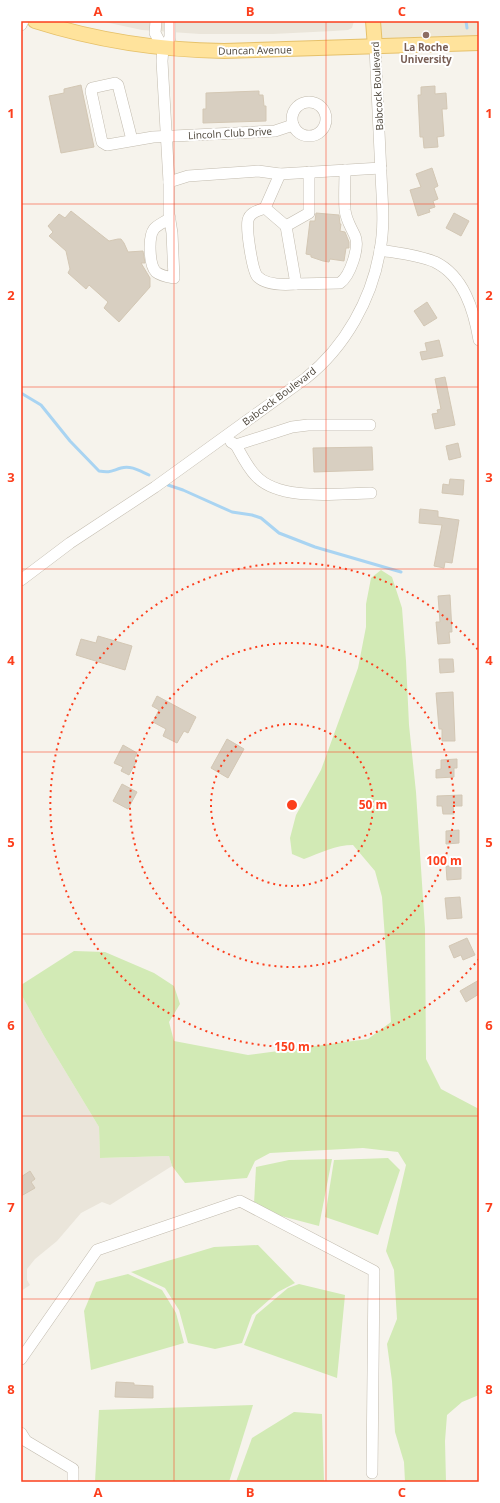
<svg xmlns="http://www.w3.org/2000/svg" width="500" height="1503" viewBox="0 0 500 1503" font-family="'Open Sans',sans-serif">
  <rect width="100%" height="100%" fill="#f6f3ec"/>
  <!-- residential -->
  <g fill="#eae5da">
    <polygon points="100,21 354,21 352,28 348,30 333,31 273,34 200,34 142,30"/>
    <polygon points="21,994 44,1036 99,1127 100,1158 169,1156 172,1166 110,1205 102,1202 81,1213 57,1241 35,1259 27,1269 27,1280 30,1285 21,1291"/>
  </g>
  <!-- education -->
  <polygon fill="#efe8d6" points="373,21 479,21 479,43 375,47"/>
  <!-- green -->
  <g fill="#d2eab5">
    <path d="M381 570 392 577 402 608 406 661 409 725 416 792 425 929 426 1059 441 1089 479 1109V1395L462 1402 447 1415 445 1441 446 1482H405L404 1462 395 1432 392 1381 387 1344 397 1319 394 1270 386 1251 406 1165 398 1152 363 1148 270 1153 255 1161 247 1178 185 1183 172 1166 169 1156 100 1158 99 1127 44 1036 21 994V985L74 951 105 952 154 973 174 986 180 1004 169 1022 174 1041 248 1055 368 1039 391 1022 382 897 375 871 353 845C336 845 320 853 304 859L292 854 290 838 296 815 321 770 358 668 366 627V604L371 578Z"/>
    <polygon points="388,1158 400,1170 378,1235 325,1217 334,1160"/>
    <polygon points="332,1159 319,1226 266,1212 254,1204 256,1167 289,1160"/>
    <polygon points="258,1245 295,1283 278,1292 252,1315 242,1343 215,1349 188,1343 179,1310 165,1288 131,1272 214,1247"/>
    <polygon points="128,1274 162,1290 176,1313 184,1343 91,1370 84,1311 96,1282"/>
    <polygon points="299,1284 345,1295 337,1378 244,1345 256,1315 288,1288"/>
    <polygon points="253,1405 229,1482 95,1482 99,1410"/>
    <polygon points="294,1412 322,1414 324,1482 236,1482 252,1438"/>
  </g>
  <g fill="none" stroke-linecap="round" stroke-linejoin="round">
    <!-- stream -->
    <g stroke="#a9d4f2" stroke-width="3">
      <polyline points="466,21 467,28"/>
      <path d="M21 393 41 405 70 441 99 471C110 473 111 471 121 468 131 465 140 471 149 475"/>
      <polyline points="168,485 183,490 232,512 252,515 261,518 279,533 315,547 401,572"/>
    </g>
  </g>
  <!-- building -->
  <g fill="#d8cfc1" stroke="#d3c7b4">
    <polygon points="81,85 94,147 61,153 49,96 64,93 64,89"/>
    <polygon points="435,86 435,94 446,93 447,109 442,109 444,136 437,137 438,147 424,148 423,137 420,137 418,95 421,95 421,87"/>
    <polygon points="259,91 259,95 263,95 264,106 266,106 266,121 203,123 203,109 206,109 206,93"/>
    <polygon points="432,168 438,186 434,188 438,199 433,201 435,207 429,209 430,212 418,216 410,190 421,187 416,174"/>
    <polygon points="71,211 109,241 118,239 121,239 124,243 128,252 143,251 145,263 141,263 150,278 150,287 119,322 104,308 108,302 89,285 86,289 68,273 70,269 66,251 49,236 53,232 48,226 59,214 65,218"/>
    <polygon points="316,213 339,215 340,224 341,224 340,231 345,232 349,242 349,248 346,248 344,261 330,259 329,262 323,261 311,257 311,255 306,254 310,221 315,221"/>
    <polygon points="454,213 469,221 461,236 446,228"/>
    <polygon points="427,302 437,318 424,326 414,311"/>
    <polygon points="439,340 443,356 422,360 420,352 427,351 425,343"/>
    <polygon points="445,377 455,425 435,429 432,414 438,413 437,410 441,409 435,379"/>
    <polygon points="458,443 461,457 449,460 446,446"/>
    <polygon points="372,447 373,470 314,472 313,448"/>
    <polygon points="450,479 464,480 463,495 442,493 443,484 449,485"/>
    <polygon points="420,509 438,511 438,517 459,520 452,563 445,562 444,568 434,566 442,525 419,523"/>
    <polygon points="450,595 452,632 449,632 450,643 438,644 436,622 440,622 438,596"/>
    <polygon points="98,636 132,646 125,670 76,655 81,639 96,643"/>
    <polygon points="439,659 453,659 454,672 440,673"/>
    <polygon points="453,692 455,741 442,741 442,729 439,729 436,693"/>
    <polygon points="157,696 196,717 188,733 184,731 177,743 163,736 166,729 153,722 159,710 152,706"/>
    <polygon points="227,739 244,749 228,778 211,768"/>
    <polygon points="123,745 137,753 134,759 137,760 129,775 121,771 123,767 114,763"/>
    <polygon points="457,759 457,768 454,768 454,777 436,778 436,770 441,769 441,760"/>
    <polygon points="122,784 137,792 128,809 113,801"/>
    <polygon points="462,795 462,806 453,806 454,814 443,814 442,806 437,806 437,796"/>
    <polygon points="459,830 459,843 446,844 446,831"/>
    <polygon points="446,866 461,866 461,879 447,880"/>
    <polygon points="460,897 462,918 447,919 445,898"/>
    <polygon points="467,938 475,955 463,960 461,955 454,958 449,946"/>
    <polygon points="479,980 479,994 466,1002 460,991"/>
    <polygon points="30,1171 35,1179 31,1182 35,1188 21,1196 21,1177"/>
    <polygon points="116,1382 134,1383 134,1385 153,1386 153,1398 115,1397"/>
  </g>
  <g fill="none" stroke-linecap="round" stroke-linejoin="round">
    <defs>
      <g id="minor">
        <polyline points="156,21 155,33 163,48"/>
        <polyline points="21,25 23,21"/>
        <circle cx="309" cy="119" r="17"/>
        <polyline points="132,140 118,85 115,83 92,88 91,91 102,142 107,145 153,137 275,131 293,125"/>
        <polyline points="280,174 265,208 286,226 309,213 309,172"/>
        <polyline points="169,182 188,176 258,171 280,174 381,168"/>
        <path d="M265 208C258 211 250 212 248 220 246 229 252 269 257 276 265 285 284 285 296 284"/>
        <path d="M170 218C165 222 157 225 154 229 148 237 149 265 156 272 161 276 168 277 174 278L172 233 169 214V182L162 61 163 48 170 38V21"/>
        <path d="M286 226 296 284 340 283C350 276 360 247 355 236 351 227 346 220 345 210 344 197 345 183 345 170"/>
        <path d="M380 250C398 253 418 255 435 262 464 276 474 311 479 340"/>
        <polyline points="231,442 236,445 292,427 308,425 370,425"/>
        <path d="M236 445C242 456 248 468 256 476 280 502 339 493 371 493"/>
        <path d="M21 580 70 543 155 487 306 378C345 347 372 299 380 250 385 225 382 199 381 174 379 132 377 89 375 47"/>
        <polyline points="21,1359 97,1250 240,1201 374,1271 372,1473"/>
        <polyline points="21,1433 26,1441 73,1469 73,1482"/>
      </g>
      <g id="major">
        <path d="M35 21C98 41 157 50 224 51L479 43"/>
        <polyline points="373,21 375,47"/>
      </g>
    </defs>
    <!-- minor casing -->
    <use href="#minor" stroke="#c2bbae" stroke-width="12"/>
    <!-- major casing -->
    <use href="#major" stroke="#e6c16a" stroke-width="16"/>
    <!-- minor -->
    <use href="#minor" stroke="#fff" stroke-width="11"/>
    <!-- major -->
    <use href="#major" stroke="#ffe39c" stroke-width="14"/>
  </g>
  <!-- grid -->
  <path fill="none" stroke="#fc3f1d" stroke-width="1" stroke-opacity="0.55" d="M174 21V1482M326 21V1482M21 204H479M21 387H479M21 569H479M21 752H479M21 934H479M21 1116H479M21 1299H479"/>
  <!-- distance rings -->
  <g fill="none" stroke="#fc3f1d" stroke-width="2" stroke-dasharray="2 4">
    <circle cx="292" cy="805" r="81"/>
    <circle cx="292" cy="805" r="162"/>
    <path d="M479 959A242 242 0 1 1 479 651"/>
  </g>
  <!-- markers -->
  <circle fill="#8d6e63" stroke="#fff" stroke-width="1.5" cx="426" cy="35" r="4"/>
  <g text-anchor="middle" stroke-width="4" stroke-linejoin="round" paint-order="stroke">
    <!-- education labels -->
    <g font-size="10" font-weight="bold" fill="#785e54" stroke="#fff">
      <text x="426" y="51">La Roche<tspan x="426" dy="12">University</tspan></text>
    </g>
    <!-- street labels -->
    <g font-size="10" fill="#4b4439" stroke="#fff">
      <text transform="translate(255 50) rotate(-1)" y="4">Duncan Avenue</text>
      <text transform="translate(377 86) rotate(-93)" y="4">Babcock Boulevard</text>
      <text transform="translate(230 133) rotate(-3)" y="4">Lincoln Club Drive</text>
      <text transform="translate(279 396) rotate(-37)" y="4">Babcock Boulevard</text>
    </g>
  </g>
  <circle cx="292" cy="805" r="6" fill="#fc3f1d" stroke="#fff" stroke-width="2"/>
  <g font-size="12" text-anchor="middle" font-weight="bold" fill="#fc3f1d" stroke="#fff" stroke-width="4" stroke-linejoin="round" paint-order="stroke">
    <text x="373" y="809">50 m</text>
    <text x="444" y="865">100 m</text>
    <text x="292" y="1051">150 m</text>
  </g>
  <!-- border -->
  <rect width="500" height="1503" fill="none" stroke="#ffffff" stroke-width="44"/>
  <rect x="22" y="22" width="456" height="1459" fill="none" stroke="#fc3f1d" stroke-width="1.5"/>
  <g font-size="13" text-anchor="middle" font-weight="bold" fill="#fc3f1d">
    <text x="98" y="16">A</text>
    <text x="250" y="16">B</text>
    <text x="402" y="16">C</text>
    <text x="11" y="118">1</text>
    <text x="489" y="118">1</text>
    <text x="11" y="300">2</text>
    <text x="489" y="300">2</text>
    <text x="11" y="482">3</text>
    <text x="489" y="482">3</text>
    <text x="11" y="665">4</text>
    <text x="489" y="665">4</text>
    <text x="11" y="847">5</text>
    <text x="489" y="847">5</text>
    <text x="11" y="1030">6</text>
    <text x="489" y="1030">6</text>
    <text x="11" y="1212">7</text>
    <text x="489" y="1212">7</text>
    <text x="11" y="1394">8</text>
    <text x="489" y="1394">8</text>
    <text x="98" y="1497">A</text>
    <text x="250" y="1497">B</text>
    <text x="402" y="1497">C</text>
  </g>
</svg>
